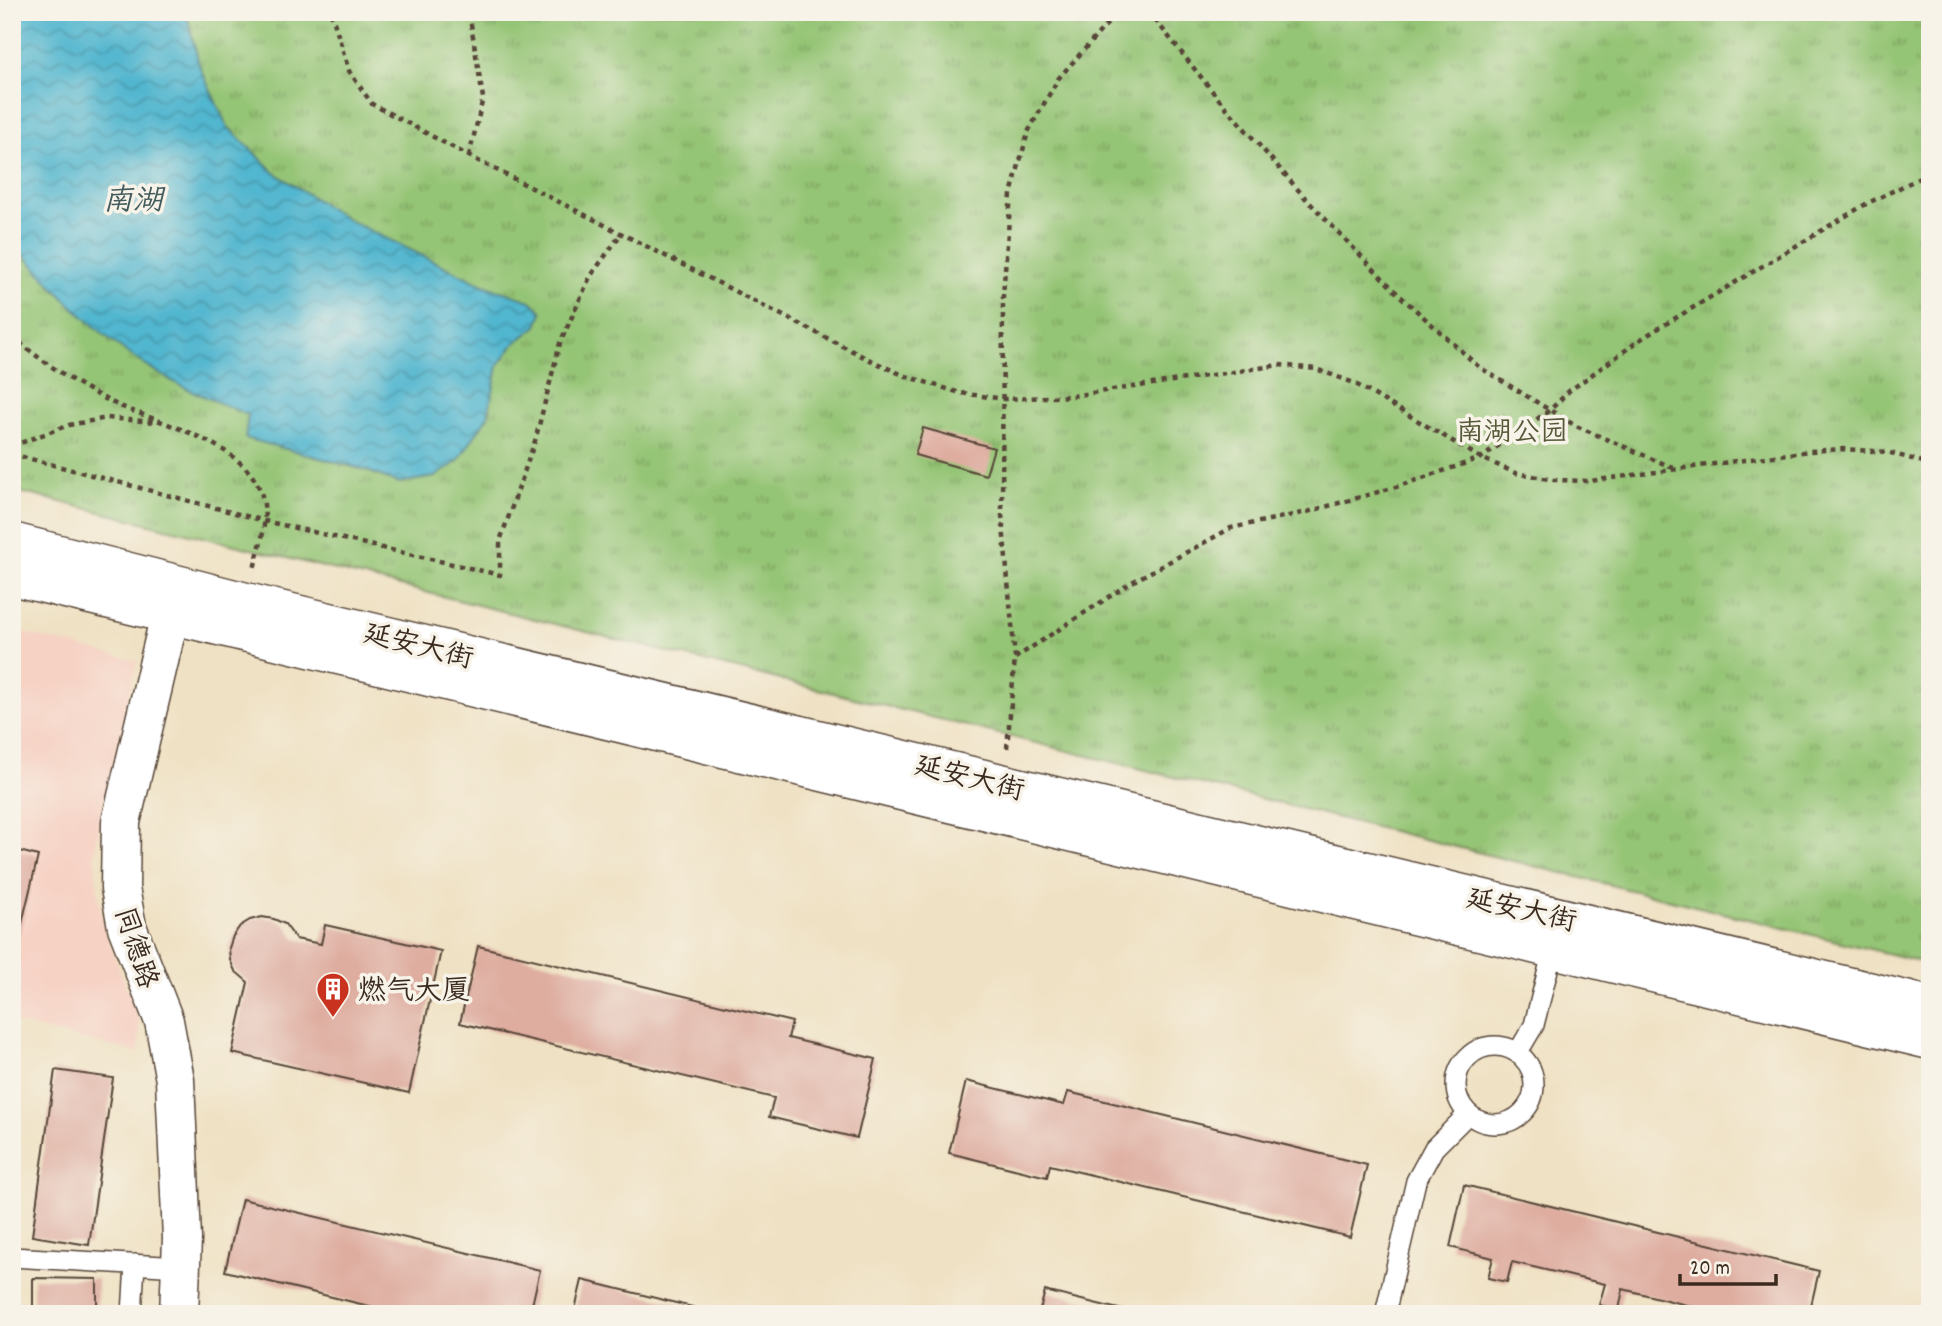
<svg xmlns="http://www.w3.org/2000/svg" width="1942" height="1326" viewBox="0 0 1942 1326" font-family="Dekko,'LXGW WenKai TC',sans-serif">
  <defs>
    <pattern id="park-tufts" width="24" height="20" patternUnits="userSpaceOnUse" patternTransform="scale(1.75)"><rect width="24" height="20" fill="#94c474"/><path d="M3 7l-1-3M5 7V3M7 7l1-3M15 17l-1-3M17 17v-4M19 17l1-3" fill="none" stroke="#7a9f5f"/></pattern>
    <pattern id="water-waves" width="16" height="10" patternUnits="userSpaceOnUse" patternTransform="scale(1.75)"><rect width="16" height="10" fill="#51b6cf"/><path d="M0 5q4-4 8 0t8 0" fill="none" stroke="#4494a7"/></pattern>
  </defs>
  <rect width="100%" height="100%" fill="#f7f3e8"/>
  <filter id="ink" filterUnits="userSpaceOnUse"><feTurbulence type="fractalNoise" baseFrequency=".0143" numOctaves="2"/><feDisplacementMap in="SourceGraphic" scale="14" xChannelSelector="R" yChannelSelector="G"/><feConvolveMatrix kernelMatrix="1 2 1 2 8 2 1 2 1" color-interpolation-filters="sRGB"/></filter>
  <filter id="wash" filterUnits="userSpaceOnUse"><feTurbulence type="fractalNoise" baseFrequency=".00686" numOctaves="4" result="noise"/><feDisplacementMap in="SourceGraphic" scale="28" xChannelSelector="R" yChannelSelector="G"/><feGaussianBlur stdDeviation="1.57" result="paint"/><feColorMatrix in="noise" values="0 0 0 0 0 0 0 0 0 0 0 0 0 0 0 0 0 1.4 0 .05"/><feComposite in="paint" operator="in"/></filter>
  <g filter="url(#wash)">
    <rect width="100%" height="100%" fill="#efe1c3"/>
    <!-- built -->
    <polygon fill="#f6d2c4" points="12,630 137,661 102,811 94,855 98,894 106,935 139,1018 139,1053 12,1022"/>
    <!-- park -->
    <polygon fill="url(#park-tufts)" stroke="#687749" stroke-width="2" points="12,12 1930,12 1930,964 12,490"/>
    <!-- water -->
    <path fill="url(#water-waves)" stroke="#467076" stroke-width="2" d="M12 12H186L200 68 227 126 275 173 346 219 483 285 531 301 542 312 537 326 515 343 498 366 488 416 458 461 435 477 398 483 365 470 245 438 248 415C224 404 198 395 174 382 109 347 60 297 12 241Z"/>
    <g id="blocks">
      <!-- building -->
      <g fill="#deada0">
        <polygon points="923,428 994,448 986,475 915,455"/>
        <polygon points="12,849 38,856 13,961 12,961"/>
        <polygon points="262,917 274,919 285,924 296,939 321,944 325,925 441,951 409,1093 232,1053 248,982 235,971 230,960 229,948 233,936 240,926 250,920"/>
        <polygon points="478,946 792,1022 788,1038 876,1059 857,1138 769,1117 774,1098 460,1023"/>
        <polygon points="55,1070 113,1078 89,1245 32,1236"/>
        <polygon points="966,1081 1064,1105 1068,1092 1367,1165 1350,1237 1050,1165 1047,1177 949,1153"/>
        <polygon points="1464,1185 1819,1271 1809,1314 1722,1314 1623,1289 1619,1310 1599,1305 1605,1284 1512,1262 1507,1282 1488,1278 1493,1258 1450,1247"/>
        <polygon points="242,1199 540,1270 530,1314 402,1314 225,1271"/>
        <polygon points="33,1278 97,1279 97,1314 33,1314"/>
        <polygon points="582,1280 717,1313 717,1314 574,1314"/>
        <polygon points="1045,1291 1135,1313 1135,1314 1039,1314"/>
      </g>
    </g>
  </g>
  <g filter="url(#ink)">
    <use href="#blocks" fill-opacity="0" stroke="#564537" stroke-width="2"/>
    <g fill="none" stroke-linecap="round" stroke-linejoin="round">
      <defs>
        <g id="service">
          <circle cx="1495" cy="1085" r="39"/>
          <polyline points="1518,1052 1534,1025 1553,950"/>
          <polyline points="12,1257 180,1267"/>
          <polyline points="132,1314 135,1264"/>
          <polyline points="1385,1314 1416,1181 1434,1148 1468,1114"/>
        </g>
        <polyline id="tertiary" points="177,585 121,822 120,888 127,927 164,1021 175,1080 182,1239 179,1314"/>
        <g id="primary">
          <polyline points="12,542 246,602 1930,1006"/>
          <polyline points="12,576 1930,1040"/>
        </g>
      </defs>
      <!-- service casing -->
      <use href="#service" stroke="#564537" stroke-width="22"/>
      <!-- tertiary casing -->
      <use href="#tertiary" stroke="#564537" stroke-width="41"/>
      <!-- primary casing -->
      <use href="#primary" stroke="#564537" stroke-width="41"/>
      <!-- path -->
      <g stroke="#564537" stroke-width="4.5" stroke-dasharray="5 5" stroke-linecap="butt">
        <polyline points="331,12 349,71 372,104 469,156 868,359 903,375 960,393 1004,399 1072,396 1279,365 1316,369 1354,383 1481,458 1516,473 1554,480 1590,481 1810,451 1843,449 1887,452 1930,464"/>
        <polyline points="1149,12 1217,97 1308,201 1398,294 1479,367 1576,426 1676,469"/>
        <polyline points="469,156 483,98 469,12"/>
        <path d="M12 336C39 360 79 386 111 402 156 423 240 440 260 490 271 516 260 544 254 569"/>
        <polyline points="12,446 69,425 107,418 154,422"/>
        <polyline points="12,454 265,521 500,575 500,541 535,441 560,343 590,277 621,234"/>
        <polyline points="1015,658 1132,582 1231,528 1307,512 1396,487 1481,458 1550,410 1569,391 1644,337 1866,204 1930,173"/>
        <polyline points="1007,748 1015,658 1002,515 1003,295 1011,194 1028,132 1058,79 1105,26 1121,12"/>
      </g>
      <!-- service -->
      <use href="#service" stroke="#fff" stroke-width="19"/>
      <!-- tertiary -->
      <use href="#tertiary" stroke="#fff" stroke-width="38"/>
      <!-- primary -->
      <use href="#primary" stroke="#fff" stroke-width="38"/>
    </g>
  </g>
  <!-- icons -->
  <defs>
    <symbol id="building-pin" viewBox="-11 -11 22 30"><path d="M0 17L-7.5 6A9.5 9.5 0 1 1 7.5 6Z" fill="#c8321e" stroke="#f7f3e8"/><path d="M-4-6H4V6H1V3H-1V6H-4ZM-2.5-4.3h1.7v1.8h-1.7ZM.8-4.3h1.7v1.8H.8ZM-2.5-1h1.7V.8h-1.7ZM.8-1h1.7V.8H.8Z" fill="#fff"/></symbol>
  </defs>
  <g fill-rule="evenodd">
    <use href="#building-pin" x="314" y="970" width="38" height="52"/>
  </g>
  <g text-anchor="middle" stroke-width="7" stroke-linejoin="round" paint-order="stroke">
    <!-- park labels -->
    <g font-size="28" fill="#565838" stroke="#f7f3e8">
      <text x="1512" y="440">南湖公园</text>
    </g>
    <!-- street labels -->
    <g font-size="28" fill="#3b2a1e" stroke="#f7f3e8">
      <text transform="translate(419 644) rotate(14)" y="10">延安大街</text>
      <text transform="translate(970 776) rotate(14)" y="10">延安大街</text>
      <text transform="translate(1522 908) rotate(13)" y="10">延安大街</text>
      <text transform="translate(138 947) rotate(72)" y="10">同德路</text>
    </g>
    <!-- poi labels -->
    <g font-size="28" fill="#3b2a1e" stroke="#f7f3e8" text-anchor="start">
      <text x="358" y="999">燃气大厦</text>
    </g>
    <!-- water labels -->
    <g font-size="30" font-style="italic" fill="#435b5c" stroke="#f7f3e8">
      <text x="133" y="209">南湖</text>
    </g>
  </g>
  <!-- margin -->
  <rect width="1942" height="1326" fill="none" stroke="#f7f3e8" stroke-width="42"/>
  <!-- scale -->
  <path d="M1680 1274v10h96v-10" fill="none" stroke="#3b2a1e" stroke-width="3.5"/>
  <text x="1690" y="1274" font-size="21" fill="#3b2a1e" stroke="#f7f3e8" stroke-width="5" paint-order="stroke">20 m</text>
</svg>
